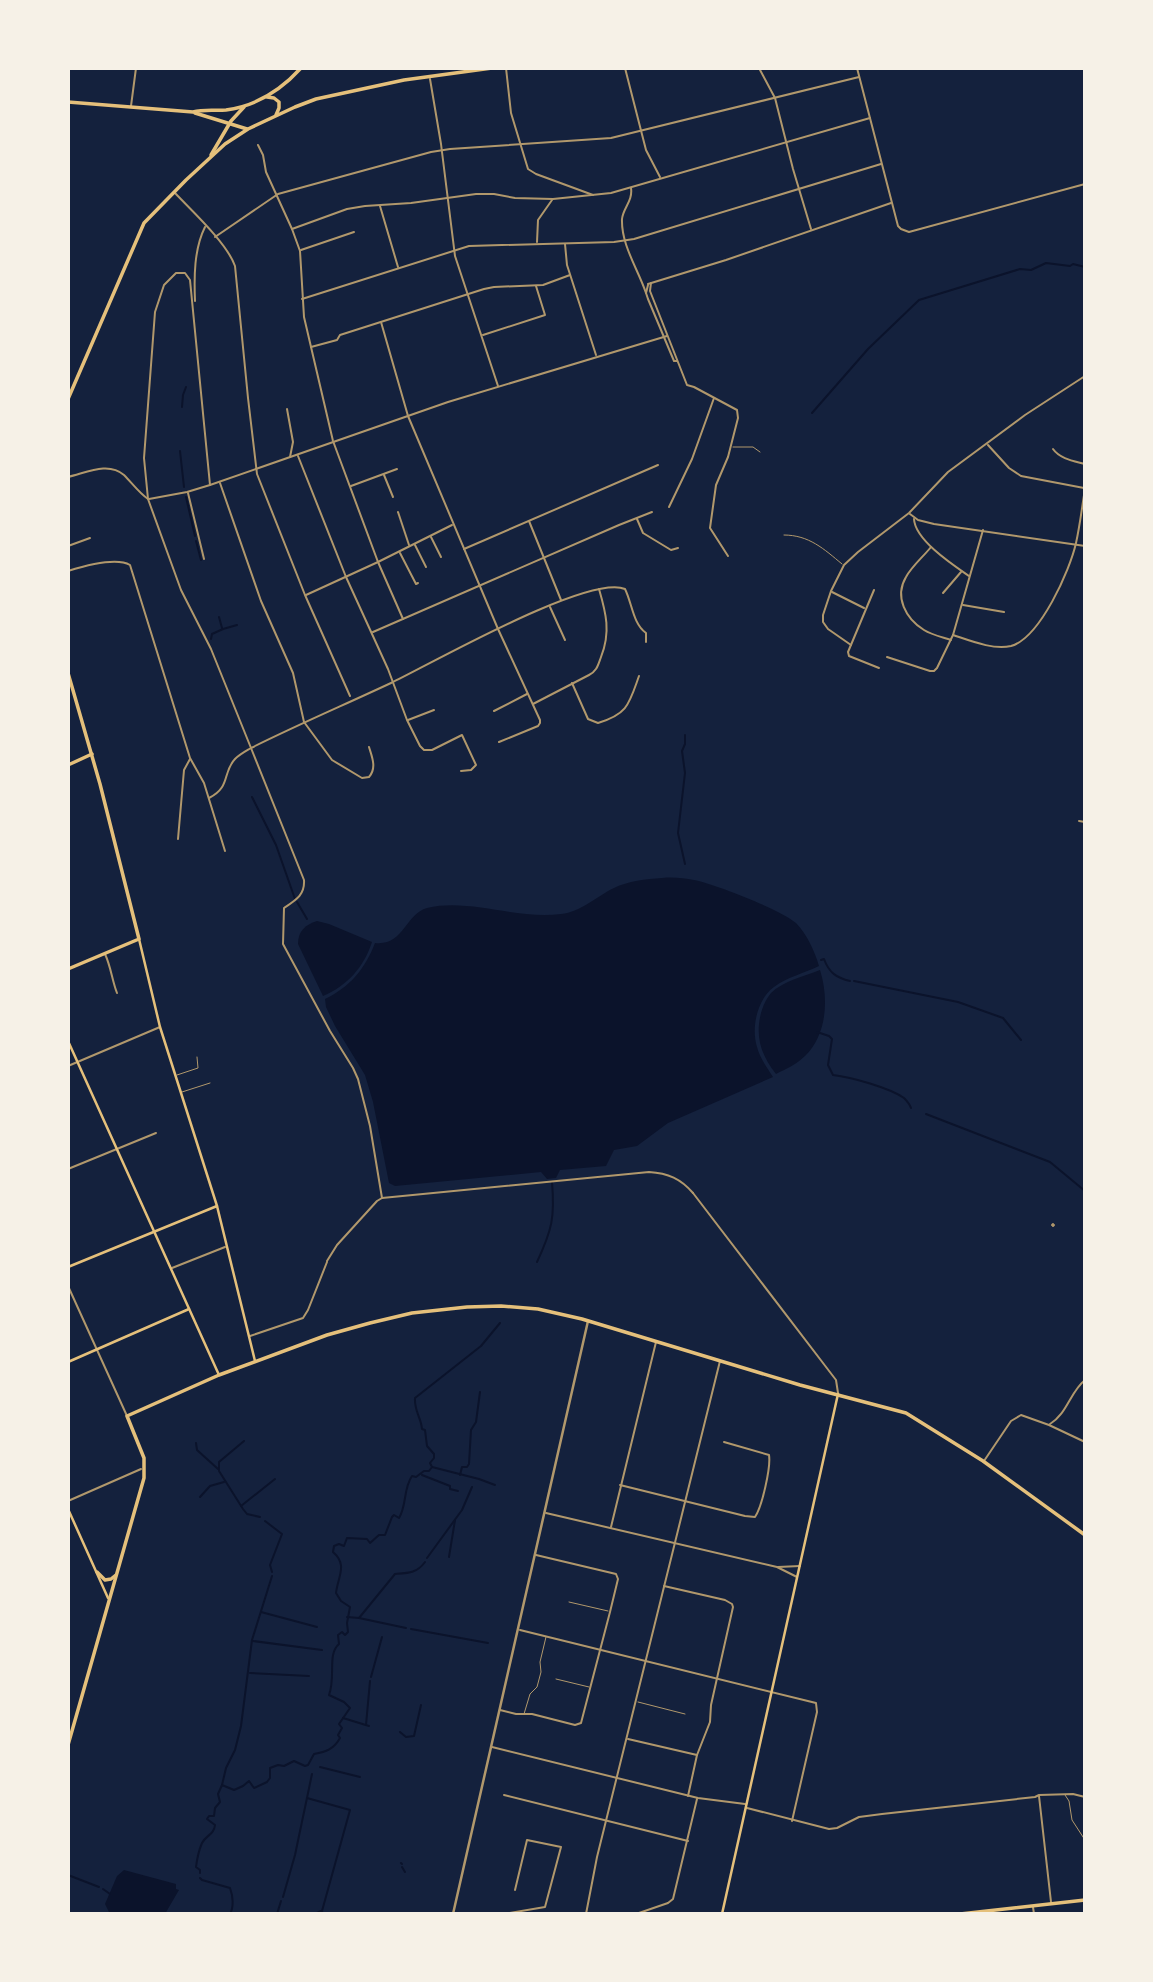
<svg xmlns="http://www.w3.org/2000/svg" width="1153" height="1982" viewBox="0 0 1153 1982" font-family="Roboto,sans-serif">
  <rect width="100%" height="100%" fill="#14213d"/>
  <!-- water -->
  <g fill="#0b132b">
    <path d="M662 878C673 877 684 878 694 880 715 884 781 910 796 923 807 934 815 952 819 966 805 973 787 977 774 987 757 999 751 1028 757 1047 760 1058 767 1068 773 1077L668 1123 637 1146 614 1150 606 1166 560 1170 556 1178 547 1179 541 1172 395 1186 389 1183 373 1102 365 1075 335 1026 326 1007 325 999C350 987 365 969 375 943 404 946 405 914 427 908 470 898 517 920 561 914 581 912 597 896 614 888 628 881 646 879 662 878Z"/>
    <path d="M317 921 329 924 372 942C364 967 347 986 323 996L298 944C298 931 305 925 317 921Z"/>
    <path d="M820 970C829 998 827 1035 805 1056 797 1064 786 1069 776 1074 761 1055 755 1037 761 1013 763 1006 766 999 771 993 783 981 805 976 820 970Z"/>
    <polygon points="124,1870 176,1884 176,1889 179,1890 165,1914 110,1914 105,1904 117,1876"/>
  </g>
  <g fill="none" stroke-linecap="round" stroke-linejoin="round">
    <!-- stream -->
    <g stroke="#0b132b" stroke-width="2">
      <polyline points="182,407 183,395 186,387"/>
      <polyline points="812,413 868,349 919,300 1020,269 1031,270 1046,263 1070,266 1073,264 1085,267"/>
      <polyline points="180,451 184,487"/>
      <polyline points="186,497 195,536"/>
      <polyline points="196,541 201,560"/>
      <polyline points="219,617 222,628"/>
      <polyline points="211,639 212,634 223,629 237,625"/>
      <polyline points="252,797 276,845 295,899"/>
      <polyline points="685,864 678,833 685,773 682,751 685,744 685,735"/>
      <polyline points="297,902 307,919"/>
      <path d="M821 960 824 959C829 973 837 978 850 981"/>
      <polyline points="854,981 958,1002 1003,1018 1021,1040"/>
      <path d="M817 1032 829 1036 832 1039 828 1065 833 1075C851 1077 890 1088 904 1098 906 1100 910 1105 911 1108"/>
      <polyline points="926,1114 1050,1162 1085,1191"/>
      <path d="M537 1262C552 1230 555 1217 552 1182"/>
      <polyline points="244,1441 219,1462 219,1471 243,1509 247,1514 260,1517"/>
      <polyline points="196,1443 197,1450 218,1469"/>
      <polyline points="432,1467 479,1479 495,1485"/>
      <polyline points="422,1475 450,1486 450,1489 458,1491"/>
      <polyline points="460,1475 462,1467 467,1467 469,1464 471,1430 476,1422 480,1392"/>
      <polyline points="200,1497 210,1486 224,1482"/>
      <polyline points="241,1506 275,1479"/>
      <polyline points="265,1521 282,1534 270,1565 272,1572"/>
      <polyline points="449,1557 455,1520"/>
      <polyline points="427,1558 462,1510 472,1487"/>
      <polyline points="261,1612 317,1627"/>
      <path d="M347 1617 359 1618 395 1574C409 1573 417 1573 425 1562"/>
      <polyline points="359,1618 406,1628"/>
      <polyline points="411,1629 488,1643"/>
      <polyline points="253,1641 322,1650"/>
      <polyline points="250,1673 309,1676"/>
      <polyline points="371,1677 382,1637"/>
      <polyline points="343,1718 369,1726"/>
      <polyline points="366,1725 370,1681"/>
      <polyline points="400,1732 406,1737 414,1736 421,1705"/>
      <polyline points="320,1767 360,1777"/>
      <polyline points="222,1785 226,1768 235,1750 241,1726 252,1640 272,1576"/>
      <polyline points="307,1798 350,1810 322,1911 323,1914"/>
      <polyline points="401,1863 402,1864"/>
      <polyline points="402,1867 405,1872"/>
      <path d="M200 1873V1870L196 1867C197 1859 199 1850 202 1843 206 1835 214 1835 215 1825L207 1819 209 1816H214L215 1808 220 1802 218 1794 222 1785 234 1790 243 1786 249 1781 254 1788 267 1782 270 1778V1768L278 1765 284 1766 294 1761 305 1766 308 1765 314 1754C326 1752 334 1749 340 1738L338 1735 342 1728 339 1724 350 1708 344 1702 329 1695C336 1677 327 1654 339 1644L338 1635 342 1632 345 1635 348 1632 347 1623 350 1607 341 1601 336 1593C338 1576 348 1565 333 1552L334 1546 339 1544 344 1546 347 1538 367 1539 370 1543 379 1535H385L392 1517 394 1515 399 1518C407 1505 403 1489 412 1476L416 1477 424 1471H429L432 1467 430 1463 434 1458V1454L427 1446 425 1430 422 1429C421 1417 414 1411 415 1398L481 1346 500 1323"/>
      <polyline points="68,1875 99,1887"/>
      <path d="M200 1878 202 1880 230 1888C233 1896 234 1907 230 1914"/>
      <polyline points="103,1889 110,1894"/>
      <polyline points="283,1897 295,1855 312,1774"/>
      <polyline points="277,1914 281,1901"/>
      <polyline points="315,1914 321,1911"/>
    </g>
    <!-- service -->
    <g stroke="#b1986c" stroke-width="1">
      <polyline points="733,447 753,447 760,452"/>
      <path d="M784 535C809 535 824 549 842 564"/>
      <polyline points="177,1075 198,1068 197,1057"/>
      <polyline points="182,1092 210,1083"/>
      <polyline points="569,1602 608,1611"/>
      <polyline points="556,1679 589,1687"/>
      <polyline points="638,1702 685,1714"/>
      <polyline points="524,1714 530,1694 537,1687 541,1672 540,1662 546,1637"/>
      <polyline points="1065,1795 1069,1801 1072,1820 1085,1840"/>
    </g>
    <!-- pedestrian -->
    <g stroke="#b1986c" stroke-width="2">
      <path d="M251 748 304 880C305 895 296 900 284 908L283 944 330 1031 353 1068 358 1079 370 1126 382 1198"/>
      <polyline points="1052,1225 1053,1224"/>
      <polyline points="1053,1226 1054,1225"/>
      <path d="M327 1261 337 1245 377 1201 382 1198 649 1172C668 1173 681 1179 693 1193"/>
    </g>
    <!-- minor -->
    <g stroke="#b1986c" stroke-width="2">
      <polyline points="506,68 511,113 528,169 536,174 593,195"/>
      <polyline points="625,68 646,150 660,177"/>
      <polyline points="759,68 775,98 793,169 811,229"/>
      <polyline points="857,68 898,226 901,229 909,232 1085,184"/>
      <polyline points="430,79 441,144 455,256 498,386"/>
      <polyline points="131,106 136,68"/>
      <polyline points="258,145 263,155 266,172 292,229 300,251 304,317 333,441 378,562 403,619"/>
      <path d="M631 188C633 201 623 208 622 219 621 245 638 269 646 293"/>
      <path d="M175 193C192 211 227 243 235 266L248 398 257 474 305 595 350 696"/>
      <polyline points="380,206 398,267"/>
      <polyline points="292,229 347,209 365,206 411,203 476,194 494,194 515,198 553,199 611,193 870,118"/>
      <polyline points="215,237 278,194 431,152 450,149 611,138 859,77"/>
      <polyline points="537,242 538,220 552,200"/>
      <polyline points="565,244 567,265 596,355"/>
      <polyline points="301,250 354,232"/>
      <polyline points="651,283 650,291 687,385 694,387 737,410 738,418 728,457 716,485 710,528 728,556"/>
      <polyline points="648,284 726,260 891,203"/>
      <polyline points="648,285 646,293 648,299 674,361 677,361"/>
      <polyline points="302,299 469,246 614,242 634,239 881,164"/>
      <path d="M195 301C194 277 194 249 205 227"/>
      <polyline points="381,322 408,416 498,629 540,720 540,723 538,726 499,742"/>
      <polyline points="483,335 545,315 536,286"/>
      <polyline points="311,347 337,340 340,335 484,289 494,287 543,285 570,275"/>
      <polyline points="287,409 293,442 290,457"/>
      <polyline points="988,445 1009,468 1021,476 1084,488"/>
      <path d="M1053 449C1060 459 1074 461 1085 464"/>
      <polyline points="298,456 346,577 388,669 407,720 420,746 424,750 432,750 462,735 476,765 471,770 461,771"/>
      <polyline points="384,475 393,497"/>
      <path d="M68 477C86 473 108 461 124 475 132 483 139 493 148 499"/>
      <path d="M220 483 261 601 293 673 304 722 332 760 362 778 369 777C377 768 372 757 369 747"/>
      <polyline points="210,485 190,280 185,273 176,273 164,285 155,312 144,458 148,499 181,590 211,649 251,748"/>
      <polyline points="351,486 397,469"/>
      <polyline points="188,493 204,559"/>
      <polyline points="149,499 187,492 210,485 448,402 667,336"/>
      <polyline points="669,507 692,459 714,398"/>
      <polyline points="398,512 409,545"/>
      <polyline points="910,514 918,520 934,524 1085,546"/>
      <polyline points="637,519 643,533 671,550 678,548"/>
      <path d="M914 519C915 540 953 565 969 576"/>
      <polyline points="529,521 561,600"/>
      <polyline points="431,537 441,557"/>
      <polyline points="415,545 426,567"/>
      <polyline points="68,546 90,538"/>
      <path d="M931 547C923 557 912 566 906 577 894 597 906 619 924 630 932 635 942 637 951 640"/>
      <polyline points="464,549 658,465"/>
      <polyline points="400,553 416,584 418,583"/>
      <path d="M68 571C84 566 116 557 130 565L190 758 204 783 225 851"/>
      <polyline points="874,590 848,652 849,656 879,668"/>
      <polyline points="832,592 864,608"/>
      <polyline points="943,593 961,572"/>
      <polyline points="306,595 378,562 452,525"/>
      <polyline points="963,605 1004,612"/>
      <polyline points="550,607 565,640"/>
      <polyline points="373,632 619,525 652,512"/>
      <path d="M953 635C971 641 993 650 1011 646 1040 638 1070 570 1076 543 1080 525 1082 507 1085 489"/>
      <polyline points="851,645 828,629 823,622 823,615 831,591 844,565 858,552 909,513 948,472 1025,415 1085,376"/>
      <polyline points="887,657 930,671 934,671 937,668 953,635 983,530"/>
      <path d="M572 683 588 719 598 723C628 714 629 704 639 676"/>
      <path d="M533 704 589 675C597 671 598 665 601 657 611 632 606 613 599 589"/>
      <polyline points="494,711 527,694"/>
      <polyline points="408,720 434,710"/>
      <path d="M209 798C231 787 222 773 235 759 240 754 246 751 251 748 297 725 344 705 391 683 431 664 588 574 625 589 632 603 633 624 646 633V642"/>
      <polyline points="1079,821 1085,822"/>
      <polyline points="178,839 184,770 190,759"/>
      <path d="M105 954C111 967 112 980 117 993"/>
      <polyline points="68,1066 160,1027"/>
      <polyline points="68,1169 156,1133"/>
      <polyline points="693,1193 836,1380 838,1393"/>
      <polyline points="172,1268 225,1247"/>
      <polyline points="68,1286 127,1416"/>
      <polyline points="250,1336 303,1318 308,1310 327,1262"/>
      <path d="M1050 1424C1067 1414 1070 1392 1085 1380"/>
      <polyline points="984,1461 1011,1421 1021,1415 1049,1425 1085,1442"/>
      <path d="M620 1485 745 1516 755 1517C762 1507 771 1467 769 1455L724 1442"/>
      <polyline points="68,1501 141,1469"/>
      <polyline points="546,1513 777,1567 797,1577"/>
      <polyline points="611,1527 656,1342"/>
      <polyline points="778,1567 800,1566"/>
      <polyline points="664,1586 725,1600 732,1604 733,1607 711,1705 710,1722 697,1755 688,1796"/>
      <polyline points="520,1630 816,1703 817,1712 792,1821"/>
      <polyline points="500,1710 516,1714 532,1714 575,1725 581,1723 610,1612 618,1579 616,1574 536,1555"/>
      <polyline points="628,1739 697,1755"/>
      <polyline points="492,1747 698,1798 745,1804"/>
      <polyline points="504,1795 688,1841"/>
      <polyline points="1039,1796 1051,1902"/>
      <polyline points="747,1808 829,1829 837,1828 859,1817 882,1814 1035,1797 1039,1795 1073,1794 1085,1797"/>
      <polyline points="1033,1907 1034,1914"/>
      <polyline points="503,1914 545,1907 561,1847 527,1840 515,1890"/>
      <polyline points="586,1914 597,1857 720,1361"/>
      <polyline points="636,1914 668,1903 673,1899 697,1799"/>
    </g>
    <!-- tertiary -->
    <polyline stroke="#b1986c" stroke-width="2.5" points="453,1914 588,1321"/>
    <!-- secondary -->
    <g stroke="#e5c07b" stroke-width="2.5">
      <polyline points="139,939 160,1027 217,1206 255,1361"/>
      <polyline points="68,1041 219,1375"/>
      <polyline points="68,1267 217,1206"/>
      <polyline points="68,1362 189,1309"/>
      <polyline points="68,1509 108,1598"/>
      <polyline points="722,1914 838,1394"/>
    </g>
    <!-- primary -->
    <g stroke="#e5c07b" stroke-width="3.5">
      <polyline points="267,97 274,98 279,102 279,108 276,115"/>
      <path d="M68 102 193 112C204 109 215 111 226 110 256 106 281 90 301 68"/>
      <polyline points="195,113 247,129"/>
      <polyline points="211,155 231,121 244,107"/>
      <polyline points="68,399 144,223 186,180 225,144 248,129 295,107 316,99 404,80 492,68"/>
      <polyline points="68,673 100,784 139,939 68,969"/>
      <polyline points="68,765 92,754"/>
      <polyline points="97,1572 105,1580 111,1579 116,1575"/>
      <polyline points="68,1745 144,1478 144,1458 127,1416 219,1375 327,1335 370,1323 412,1313 467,1307 501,1306 538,1309 582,1319 800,1385 906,1413 983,1461 1085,1535"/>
      <polyline points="960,1914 1085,1900"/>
    </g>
  </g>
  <!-- border -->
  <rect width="1153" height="1982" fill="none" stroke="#f6f1e7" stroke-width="140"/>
</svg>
